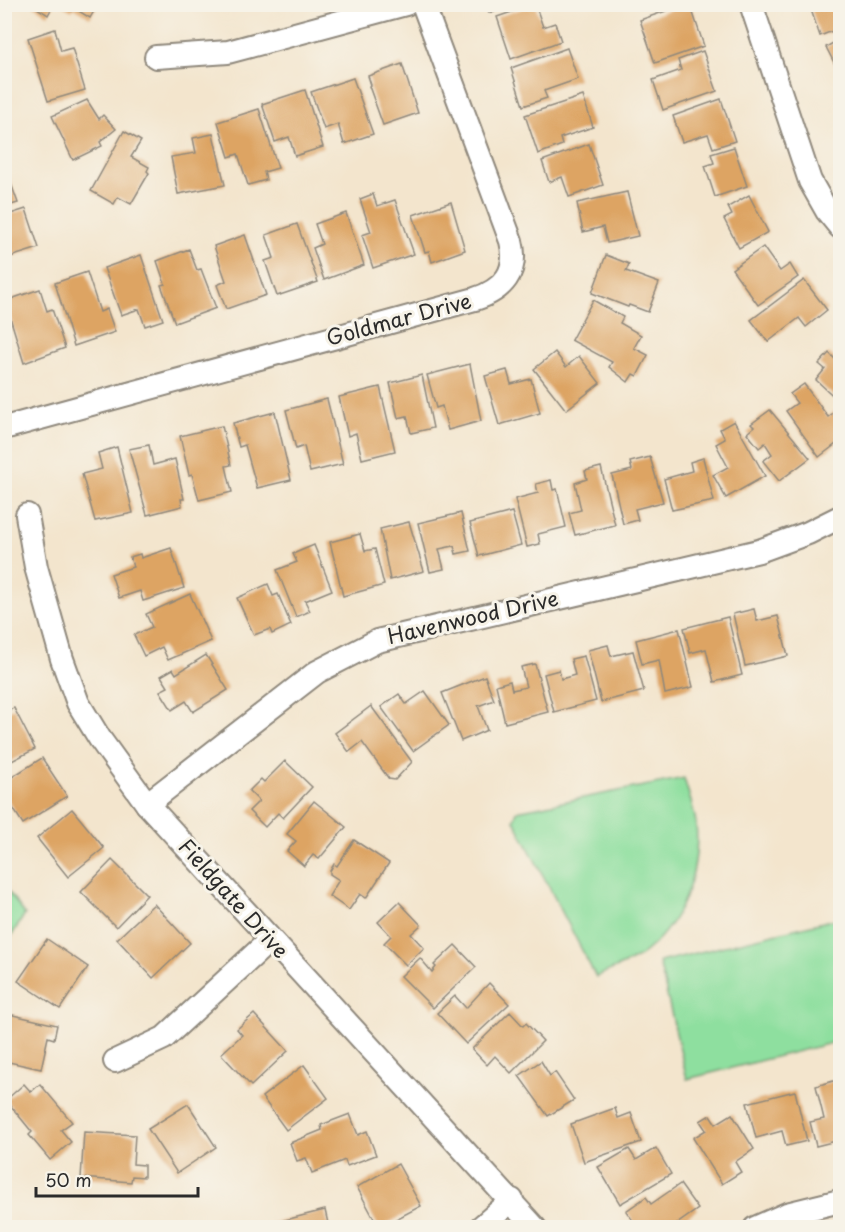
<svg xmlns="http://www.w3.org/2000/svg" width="845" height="1232" viewBox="0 0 845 1232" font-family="'Playpen Sans',sans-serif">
  <rect width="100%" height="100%" fill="#f7f3e8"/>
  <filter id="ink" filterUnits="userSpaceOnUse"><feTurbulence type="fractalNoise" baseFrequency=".0167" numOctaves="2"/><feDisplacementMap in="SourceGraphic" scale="12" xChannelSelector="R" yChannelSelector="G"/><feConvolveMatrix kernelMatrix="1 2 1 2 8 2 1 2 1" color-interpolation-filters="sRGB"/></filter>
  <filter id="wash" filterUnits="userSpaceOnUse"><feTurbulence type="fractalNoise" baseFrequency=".008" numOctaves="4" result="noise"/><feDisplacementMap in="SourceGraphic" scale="24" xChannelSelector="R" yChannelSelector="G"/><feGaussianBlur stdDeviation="1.35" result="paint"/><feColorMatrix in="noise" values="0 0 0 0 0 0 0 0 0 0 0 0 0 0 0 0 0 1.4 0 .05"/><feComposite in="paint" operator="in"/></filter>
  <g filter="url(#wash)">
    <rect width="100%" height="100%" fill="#f3e5cd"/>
    <!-- green -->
    <g fill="#8edf9f" stroke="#5c8565" stroke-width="1.5">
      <path d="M684 778C688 793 694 808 696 823 701 874 680 928 638 957 625 965 609 970 596 977L514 820 517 811Z"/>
      <polygon points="4,886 25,914 5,946 4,946"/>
      <polygon points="840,918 840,1041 687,1079 659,962"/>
    </g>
    <g id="blocks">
      <!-- building -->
      <g fill="#dda464">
        <polygon points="31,4 54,4 48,15"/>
        <polygon points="60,4 98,4 90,18 74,8 72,11"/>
        <polygon points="486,4 512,4 512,5 489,13"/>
        <polygon points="535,4 543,27 555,23 561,41 511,59 497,17"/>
        <polygon points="686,4 690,4 704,46 655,63 640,20"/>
        <polygon points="809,4 840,4 840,28 820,36"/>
        <polygon points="55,29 61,51 72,48 85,90 48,101 28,38"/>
        <polygon points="840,39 840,74 826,47"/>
        <polygon points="567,48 578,79 544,91 547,98 523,106 511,68"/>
        <polygon points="703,51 717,91 663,110 653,80 681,70 678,60"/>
        <polygon points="402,64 418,113 383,125 369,86 371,85 368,76"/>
        <polygon points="353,78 373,134 344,144 338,124 324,129 311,92"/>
        <polygon points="305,90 323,147 295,156 289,137 275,142 262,104"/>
        <polygon points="583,96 593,127 560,138 562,145 538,154 525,115"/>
        <polygon points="721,99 735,141 713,148 708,134 682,142 673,116"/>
        <polygon points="87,100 99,119 103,115 116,129 100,142 102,146 73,160 52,116"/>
        <polygon points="259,109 278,168 264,172 266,180 248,185 238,154 229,157 218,122"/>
        <polygon points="124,131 141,141 131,157 149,167 147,171 149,173 131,204 118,197 114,204 91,191"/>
        <polygon points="213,134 225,185 178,194 171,157 196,153 193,138"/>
        <polygon points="589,144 603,185 569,197 562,177 549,182 542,161"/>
        <polygon points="734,147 747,186 715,197 705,166 714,163 711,154"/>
        <polygon points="4,164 18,203 4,207"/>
        <polygon points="627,192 638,236 607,243 603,227 583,232 577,203"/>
        <polygon points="373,194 377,206 395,200 414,254 373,268 362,235 371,232 360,199"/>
        <polygon points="749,195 768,232 739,248 724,219 732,215 728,207"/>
        <polygon points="451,202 465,250 432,262 429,251 425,252 413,215"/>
        <polygon points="26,209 39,248 4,259 4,216"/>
        <polygon points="346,213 364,265 324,280 313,248 322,244 315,224"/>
        <polygon points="297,224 318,282 277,296 265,261 274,258 266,235"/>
        <polygon points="245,235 266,295 226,309 217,285 226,281 214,246"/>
        <polygon points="763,247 780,271 790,264 798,277 758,305 732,269"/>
        <polygon points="189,249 197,270 201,269 216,308 175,323 161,285 165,284 157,261"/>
        <polygon points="141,255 163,320 145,326 139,309 121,315 104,268"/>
        <polygon points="606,255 629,264 626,271 659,283 648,312 629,305 628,307 592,293"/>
        <polygon points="87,272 100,312 107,309 115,332 74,346 55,283"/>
        <polygon points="804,280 827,310 806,327 799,318 768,342 751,320"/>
        <polygon points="40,289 47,311 52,309 65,348 24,363 5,301"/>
        <polygon points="593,300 623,317 620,323 641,335 634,348 648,355 637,376 633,374 628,382 609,367 612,362 571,340"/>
        <polygon points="555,352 566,367 579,356 600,383 566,410 534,369"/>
        <polygon points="829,353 835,359 838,357 840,359 840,402 816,380 825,369 819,364"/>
        <polygon points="470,364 481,421 448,430 442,406 436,408 427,375"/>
        <polygon points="507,370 511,384 531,379 540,413 499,425 485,376"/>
        <polygon points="422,375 433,428 411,433 407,416 398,418 390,383"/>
        <polygon points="804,384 828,417 837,410 840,415 840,441 819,457 786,411 797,403 790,394"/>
        <polygon points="380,387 395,451 362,459 356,433 348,436 339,397"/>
        <polygon points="327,399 343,464 310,472 304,446 296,449 286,410"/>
        <polygon points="770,410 810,458 779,481 763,461 772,454 765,443 759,448 747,433 754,427 751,424"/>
        <polygon points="275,412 291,480 257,488 245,445 239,447 233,423"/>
        <polygon points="734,421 765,476 726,498 713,475 728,467 716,444 725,439 720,429"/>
        <polygon points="222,426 231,465 226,466 232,492 199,500 192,474 189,475 180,436"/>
        <polygon points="149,445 153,465 175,459 184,499 181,499 182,506 147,515 129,449"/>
        <polygon points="117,447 133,513 95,521 82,474 102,469 98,453"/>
        <polygon points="650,457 663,502 635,509 638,520 623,524 612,475 632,470 630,462"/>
        <polygon points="703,458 714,501 672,510 664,479 692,471 690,462"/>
        <polygon points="601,467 615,525 575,535 569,513 581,510 575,483 587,479 585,471"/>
        <polygon points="551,480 553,490 557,489 566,527 538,534 540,544 527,547 515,499 538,493 536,484"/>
        <polygon points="512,512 521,545 479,556 470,523"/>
        <polygon points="461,513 470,551 456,554 454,546 439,549 444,569 430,572 418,523"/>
        <polygon points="409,522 424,571 390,580 380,529"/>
        <polygon points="360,534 365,551 375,549 384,585 343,596 330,542"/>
        <polygon points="314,545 332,590 305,601 310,611 296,617 277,570 297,562 293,554"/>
        <polygon points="171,548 184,588 143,601 140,591 119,598 111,574 133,567 130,557 140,554 141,558"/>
        <polygon points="268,584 273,596 278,594 291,625 272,634 270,629 254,635 237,598"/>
        <polygon points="190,594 211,641 168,660 162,647 144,656 134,635 152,627 146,614"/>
        <polygon points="754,609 757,621 778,616 788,656 745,666 733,614"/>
        <polygon points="728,617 742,675 714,682 706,649 690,653 684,628"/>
        <polygon points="679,629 693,687 665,694 659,660 642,664 636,640"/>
        <polygon points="608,645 611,656 633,651 644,691 601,702 588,650"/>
        <polygon points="206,655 228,690 193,712 186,701 172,710 160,691 168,687 161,676 173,669 176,674"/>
        <polygon points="584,656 596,701 554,712 544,674 559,670 561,679 575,675 571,659"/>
        <polygon points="535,664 548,712 505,723 496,685 510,681 512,690 526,687 521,667"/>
        <polygon points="485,676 494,700 478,706 487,730 461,741 442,693"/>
        <polygon points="425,691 449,725 413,751 381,707 399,694 406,704"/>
        <polygon points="371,706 412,762 395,780 389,779 362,742 349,752 335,733"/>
        <polygon points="14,708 35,749 4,765 4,712"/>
        <polygon points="42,758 67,796 23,824 4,794 4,782"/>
        <polygon points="285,761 312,787 283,818 278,813 265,827 249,811 259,801 249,791 261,779 264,782"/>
        <polygon points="314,801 346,827 319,859 313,855 304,866 287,851 296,841 287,834"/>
        <polygon points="72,809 104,848 68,877 37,838"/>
        <polygon points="354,840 389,863 366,898 360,894 349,910 329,896 339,880 330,874 330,871 334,864 337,866"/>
        <polygon points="112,860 147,895 116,927 81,892"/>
        <polygon points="399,902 421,925 411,934 424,948 406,965 384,943 391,936 378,922"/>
        <polygon points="154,904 190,943 153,978 117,939"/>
        <polygon points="47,939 88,967 60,1009 18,981"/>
        <polygon points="455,945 476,967 433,1008 401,976 420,958 432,972 436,967 434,965"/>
        <polygon points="489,983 509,1004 466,1044 437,1013 455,996 466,1008"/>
        <polygon points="510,1012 523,1026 526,1023 543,1041 511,1073 495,1056 487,1065 472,1049"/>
        <polygon points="4,1013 57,1025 54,1039 48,1037 41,1069 4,1061"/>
        <polygon points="254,1014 288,1051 251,1086 221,1054 242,1035 237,1029"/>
        <polygon points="541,1061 550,1076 555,1072 574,1100 548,1116 519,1076"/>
        <polygon points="304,1065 328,1098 286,1130 262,1097"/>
        <polygon points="840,1079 840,1140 816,1146 810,1122 824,1119 816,1086"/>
        <polygon points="24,1084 31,1092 40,1084 72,1122 61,1130 71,1142 50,1160 29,1135 32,1132 6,1100"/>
        <polygon points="795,1091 807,1141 786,1146 782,1131 756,1138 747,1103"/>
        <polygon points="188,1104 216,1147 177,1173 148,1129"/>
        <polygon points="615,1108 618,1118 631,1113 641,1142 584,1162 571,1124"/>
        <polygon points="350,1114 358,1135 367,1131 376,1155 347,1166 345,1160 312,1173 306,1158 297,1161 290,1143 322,1130 321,1125"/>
        <polygon points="732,1114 754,1149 735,1162 741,1172 722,1184 693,1138 706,1130 700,1121 710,1115 716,1124"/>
        <polygon points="84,1132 135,1135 133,1164 144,1165 144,1177 132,1176 131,1182 81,1178"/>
        <polygon points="656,1148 671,1174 620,1204 598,1167 629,1149 636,1160"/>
        <polygon points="398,1164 421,1206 379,1228 357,1187"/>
        <polygon points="680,1184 698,1209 671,1228 638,1228 626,1211 646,1197 651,1204"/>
        <polygon points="325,1210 329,1228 270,1228 269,1224"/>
      </g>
    </g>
  </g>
  <g filter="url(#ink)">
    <use href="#blocks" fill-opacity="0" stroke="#8f887c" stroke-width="1.5"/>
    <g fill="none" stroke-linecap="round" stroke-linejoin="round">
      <defs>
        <g id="minor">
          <polyline points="751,4 810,181 827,211 840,227"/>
          <polyline points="156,57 228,52 406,4"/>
          <path d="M4 428 475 299C503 290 519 272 511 241L423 4"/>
          <polyline points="27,515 36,567 62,659 78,703 100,739 147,804 535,1228"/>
          <polyline points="147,804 317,672 377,641 759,551 808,533 840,517"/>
          <polyline points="115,1061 164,1038 270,940"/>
          <polyline points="480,1228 512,1200"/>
          <polyline points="755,1228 787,1214 840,1201"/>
        </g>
      </defs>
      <!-- minor casing -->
      <use href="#minor" stroke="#8f887c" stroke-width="26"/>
      <!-- minor -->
      <use href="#minor" stroke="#fff" stroke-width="22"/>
    </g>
  </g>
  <g text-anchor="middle" stroke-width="6" stroke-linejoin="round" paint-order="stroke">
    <!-- street labels -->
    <g font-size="21" fill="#2b2b2b" stroke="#f7f3e8">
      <text transform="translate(399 320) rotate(-15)" y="7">Goldmar Drive</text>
      <text transform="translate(473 618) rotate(-13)" y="7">Havenwood Drive</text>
      <text transform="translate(233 899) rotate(48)" y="7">Fieldgate Drive</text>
    </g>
  </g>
  <!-- margin -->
  <rect width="845" height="1232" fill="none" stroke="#f7f3e8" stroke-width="24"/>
  <!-- scale -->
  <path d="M36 1187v9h162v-9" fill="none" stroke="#2b2b2b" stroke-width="3"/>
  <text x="45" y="1187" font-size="18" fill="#2b2b2b" stroke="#f7f3e8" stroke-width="4.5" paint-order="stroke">50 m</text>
</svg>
